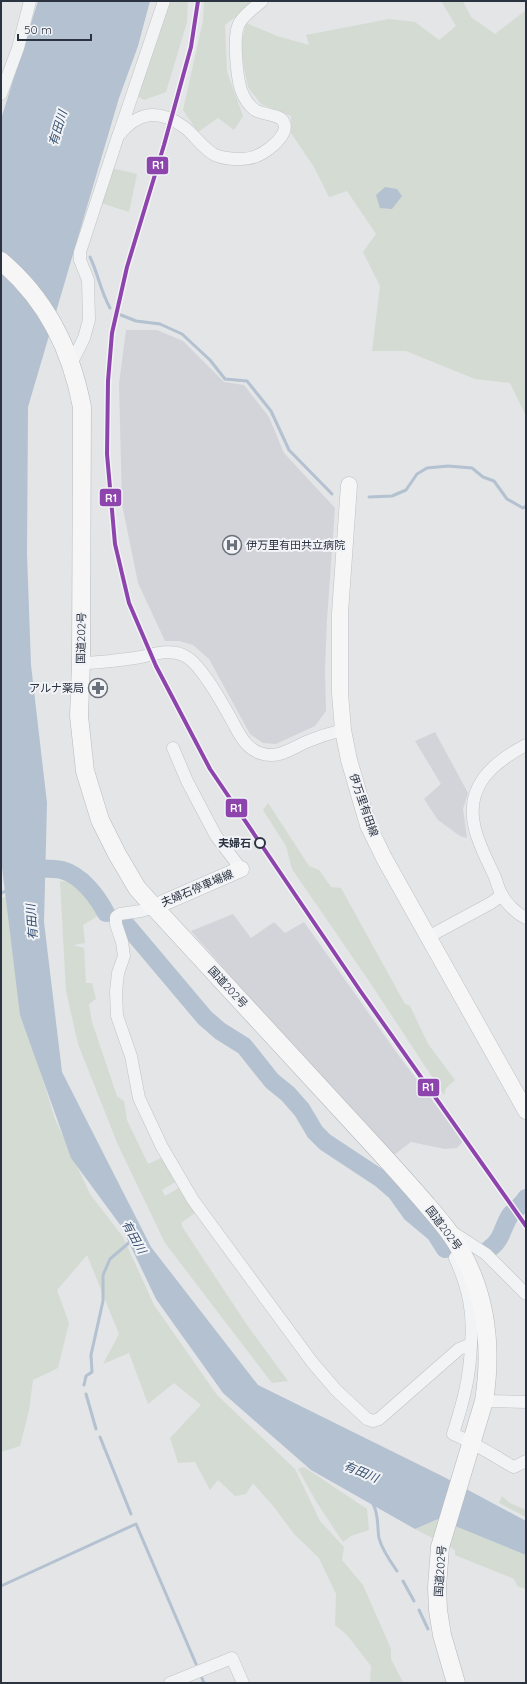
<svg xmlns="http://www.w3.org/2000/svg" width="527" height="1684" viewBox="0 0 527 1684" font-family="Quicksand,'Noto Sans JP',sans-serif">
  <rect width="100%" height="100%" fill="#e3e5e7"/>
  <!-- built -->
  <g fill="#d2d4da">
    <polygon points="126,330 157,330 183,341 224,382 244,385 269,417 284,453 335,508 327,620 325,670 326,711 315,726 276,744 263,743 250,734 209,659 193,645 179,641 165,641 138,583 122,504 119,384"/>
    <polygon points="435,732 468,793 463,809 467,838 460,836 438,820 424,799 441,784 415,741"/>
    <polygon points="233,914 251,938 274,922 285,933 304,922 399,1056 463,1141 457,1148 445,1149 411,1142 394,1155 242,993 235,981 191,931"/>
  </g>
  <!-- green -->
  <g fill="#d4dbd3">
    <polygon points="168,1 188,1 187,22 166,92 144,100 137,96"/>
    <polygon points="204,1 255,1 225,25 227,72 243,116 234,130 218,118 198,132 183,110 203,21"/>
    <polygon points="441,1 463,1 471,17 495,34 526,10 526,416 510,383 475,379 406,351 372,351 380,286 363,252 376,234 347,191 329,197 314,167 291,133 291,116 261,104 248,87 240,48 246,23 277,36 309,45 306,35 389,19 415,22 439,40 456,26"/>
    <polygon points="112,168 137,174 129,212 101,203"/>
    <polygon points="268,803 309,866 319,870 331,887 341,888 405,1004 410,1006 428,1044 455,1080 446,1088 444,1095 369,981 292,869 286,846 263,810"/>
    <polygon points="87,873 107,902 101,914 83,925 85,943 73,945 84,948 86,983 92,983 96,999 89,1004 92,1022 117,1096 124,1101 127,1120 148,1164 161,1158 177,1181 162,1190 165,1196 180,1187 195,1213 181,1223 183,1228 247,1325 288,1381 272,1383 165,1243 118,1145 78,1044 66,991 60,881 72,882"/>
    <polygon points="6,897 23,1016 55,1119 90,1194 123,1237 154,1305 217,1395 295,1469 320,1521 344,1547 342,1560 363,1585 391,1649 391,1659 403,1682 402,1683 370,1683 371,1666 347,1635 335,1625 336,1594 319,1558 294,1534 274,1507 253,1483 246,1494 235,1496 218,1480 210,1490 195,1462 178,1463 170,1438 201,1405 174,1383 148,1404 129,1353 103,1364 119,1334 87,1255 57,1290 69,1323 58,1368 33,1380 29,1410 20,1446 1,1452 1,898"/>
    <polygon points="304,1467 367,1509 369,1530 351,1536 343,1542 317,1503 298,1469"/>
    <polygon points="502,1496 510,1503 526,1510 526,1517 499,1503"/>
    <polygon points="438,1519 526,1555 526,1589 517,1586 514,1579 455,1555 455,1550 415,1529"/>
  </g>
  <!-- water -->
  <g fill="#b3c1d0">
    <polygon points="38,1 150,1 138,46 119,98 28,407 27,554 31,665 47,803 44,922 62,1072 151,1247 258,1385 442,1476 526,1521 526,1555 438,1519 415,1529 311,1470 223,1393 156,1299 121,1226 71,1158 20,1015 1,859 1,119"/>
    <polygon points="385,187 397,189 402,196 392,209 380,208 376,195"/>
  </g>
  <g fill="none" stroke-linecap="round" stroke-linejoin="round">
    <!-- stream -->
    <g stroke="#b3c1d0" stroke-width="3">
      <path d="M90 257C98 274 101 292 110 308"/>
      <polyline points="121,315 136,321 160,324 182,334 210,360 225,379 247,381 271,411 289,450 332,494"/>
      <polyline points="369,497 392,496 406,490 417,474 427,468 448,466 472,468 483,477 494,481 507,499 523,508 526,506"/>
      <polyline points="1,893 9,890"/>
      <polyline points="84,1385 86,1376 92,1372 91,1355 103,1301 103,1275 110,1259 131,1241"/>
      <polyline points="86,1394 96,1429"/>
      <polyline points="100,1437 131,1514"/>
      <path d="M373 1504C379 1514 377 1527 379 1538 382 1550 390 1561 397 1571"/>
      <polyline points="403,1581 414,1601"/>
      <polyline points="1,1586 136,1524 196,1664"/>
      <polyline points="419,1610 428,1629"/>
      <polyline points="201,1676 204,1683"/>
    </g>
    <!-- river -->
    <g stroke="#b3c1d0" stroke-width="18">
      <path d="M28 868C38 869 52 868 62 870 81 875 97 896 106 913"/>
      <polyline points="124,922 205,1018 220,1031 244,1046 272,1081 288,1094 302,1110 315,1132 325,1142 381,1179 396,1192 411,1213 435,1233 445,1249"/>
      <path d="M489 1249C503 1240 502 1226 511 1214 517 1208 522 1205 526 1198"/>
    </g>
    <defs>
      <g id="minor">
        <polyline points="1,94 18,48 30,1"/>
        <polyline points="119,134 164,1"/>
        <path d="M72 362 84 338 89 320 88 280 80 260V252L118 136C137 112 158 108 184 127 195 135 202 148 215 155 224 159 233 159 242 159 253 159 261 155 270 148 276 143 288 132 284 123 281 114 263 115 255 110 248 105 244 98 241 90 237 77 232 33 240 22 245 14 255 7 262 1"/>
        <path d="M81 663C101 663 121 660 141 657 155 654 169 649 183 655 199 661 221 701 230 717 240 735 247 755 272 755 283 755 295 747 306 742 318 737 330 733 343 730"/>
        <path d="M526 745C492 763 464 787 475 829 479 845 487 860 494 875 497 881 498 889 502 895 506 903 517 914 526 918"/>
        <polyline points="173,748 187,781 216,836 241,869"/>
        <path d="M154 907 141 911 120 914 116 917V924L122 942 124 956 118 973 116 992 117 1016 131 1056 139 1098 162 1147 193 1200 312 1362 336 1390 367 1419 373 1421 379 1419 459 1349 471 1344C474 1312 468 1287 455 1258"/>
        <polyline points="428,937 491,903 502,895"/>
        <polyline points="452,1232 486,1254 526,1294"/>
        <path d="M471 1344C470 1378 463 1402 453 1434 468 1440 481 1448 495 1456 502 1460 507 1464 514 1467L526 1461"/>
        <polyline points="484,1401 526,1402"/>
        <polyline points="170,1683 232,1658 243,1683"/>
      </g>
      <g id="major">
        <polyline points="349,485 340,613 340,693 343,730 349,760 368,825 384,858 526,1111"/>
        <polyline points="154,907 241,869"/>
      </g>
      <path id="highway" d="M1 261C47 300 71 349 82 407L81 663 79 716 85 771 100 820 117 854 137 888 154 907C220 979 287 1051 353 1123 378 1150 402 1176 426 1204 439 1219 453 1235 462 1253 487 1299 492 1350 484 1401L440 1547 437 1587 438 1610 442 1635 456 1683"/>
    </defs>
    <!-- minor casing -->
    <use href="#minor" stroke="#c1c3c5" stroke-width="13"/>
    <!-- major casing -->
    <use href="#major" stroke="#bfc2c5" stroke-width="17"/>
    <!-- highway casing -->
    <use href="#highway" stroke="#b6b8bc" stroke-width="19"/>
    <!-- minor -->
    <use href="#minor" stroke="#f2f3f4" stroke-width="12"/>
    <!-- major -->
    <use href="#major" stroke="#f6f6f6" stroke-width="16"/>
    <!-- highway -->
    <use href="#highway" stroke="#f6f6f6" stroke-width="18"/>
    <defs>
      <polyline id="rail-1" points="198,1 191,47 164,145 127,267 112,333 108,381 107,454 115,544 129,603 156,666 210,769 361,992 526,1226"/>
    </defs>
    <!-- rail-1 casing -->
    <use href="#rail-1" stroke="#f1f3f6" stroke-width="7"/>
    <!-- rail-1 -->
    <use href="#rail-1" stroke="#8e44ad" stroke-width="4"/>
  </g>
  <!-- icons -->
  <defs>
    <symbol id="hospital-ring" viewBox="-11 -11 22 22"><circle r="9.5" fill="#f1f3f6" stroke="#6b717a" stroke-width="1.5"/><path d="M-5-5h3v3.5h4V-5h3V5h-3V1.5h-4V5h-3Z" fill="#6b717a"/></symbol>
    <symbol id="pharmacy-ring" viewBox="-11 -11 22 22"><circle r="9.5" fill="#f1f3f6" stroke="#6b717a" stroke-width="1.5"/><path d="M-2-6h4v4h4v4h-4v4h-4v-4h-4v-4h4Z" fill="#6b717a"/></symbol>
  </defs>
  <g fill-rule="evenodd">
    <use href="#hospital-ring" x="221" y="534" width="22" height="22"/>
    <use href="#pharmacy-ring" x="87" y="677" width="22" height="22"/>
  </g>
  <!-- markers -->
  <circle fill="#f1f3f6" stroke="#2b3240" stroke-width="2" cx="260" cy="843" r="5"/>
  <g text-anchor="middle" stroke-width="4" stroke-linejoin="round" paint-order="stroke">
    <!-- poi labels -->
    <g font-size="11" fill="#2b3240" stroke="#f1f3f6" text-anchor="start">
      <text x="246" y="549">伊万里有田共立病院</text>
      <text x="84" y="692" text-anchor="end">アルナ薬局</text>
    </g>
    <!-- street labels -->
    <g font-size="11" fill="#2b3240" stroke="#f1f3f6">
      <text transform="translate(81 638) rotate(-89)" y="4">国道202号</text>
      <text transform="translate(364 805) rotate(71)" y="4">伊万里有田線</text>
      <text transform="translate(197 888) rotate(-23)" y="4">夫婦石停車場線</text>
      <text transform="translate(228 987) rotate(47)" y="4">国道202号</text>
      <text transform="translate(444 1228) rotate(53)" y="4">国道202号</text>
      <text transform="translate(440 1571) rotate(-86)" y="4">国道202号</text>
    </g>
    <!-- stop labels -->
    <g font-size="11" font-weight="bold" fill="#2b3240" stroke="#f1f3f6" text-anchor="end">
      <text x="251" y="847">夫婦石</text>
    </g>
    <!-- water labels -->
    <g font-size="12" font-style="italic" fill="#375071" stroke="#f1f3f6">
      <text transform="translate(58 128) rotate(-73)" y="4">有田川</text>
      <text transform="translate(32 922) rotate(-94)" y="4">有田川</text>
      <text transform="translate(134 1237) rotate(61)" y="4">有田川</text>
      <text transform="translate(361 1472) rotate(23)" y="4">有田川</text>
    </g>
  </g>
  <g stroke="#f1f3f6" stroke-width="1.5">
    <rect x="146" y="156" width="23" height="19" rx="4" fill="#8e44ad"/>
    <rect x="99" y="488" width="23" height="19" rx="4" fill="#8e44ad"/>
    <rect x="225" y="798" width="23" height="20" rx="4" fill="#8e44ad"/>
    <rect x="417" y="1078" width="23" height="19" rx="4" fill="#8e44ad"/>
  </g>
  <g font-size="11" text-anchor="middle" font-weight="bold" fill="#fff">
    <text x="158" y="169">R1</text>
    <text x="111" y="502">R1</text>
    <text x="236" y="812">R1</text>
    <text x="428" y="1091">R1</text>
  </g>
  <!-- border -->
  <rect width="527" height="1684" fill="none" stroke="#2b3240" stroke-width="4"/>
  <!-- scale -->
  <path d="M18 34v6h73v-6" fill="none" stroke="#2b3240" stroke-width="2"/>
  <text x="24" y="34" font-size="12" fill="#2b3240" stroke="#f1f3f6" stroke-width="3" paint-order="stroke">50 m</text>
</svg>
